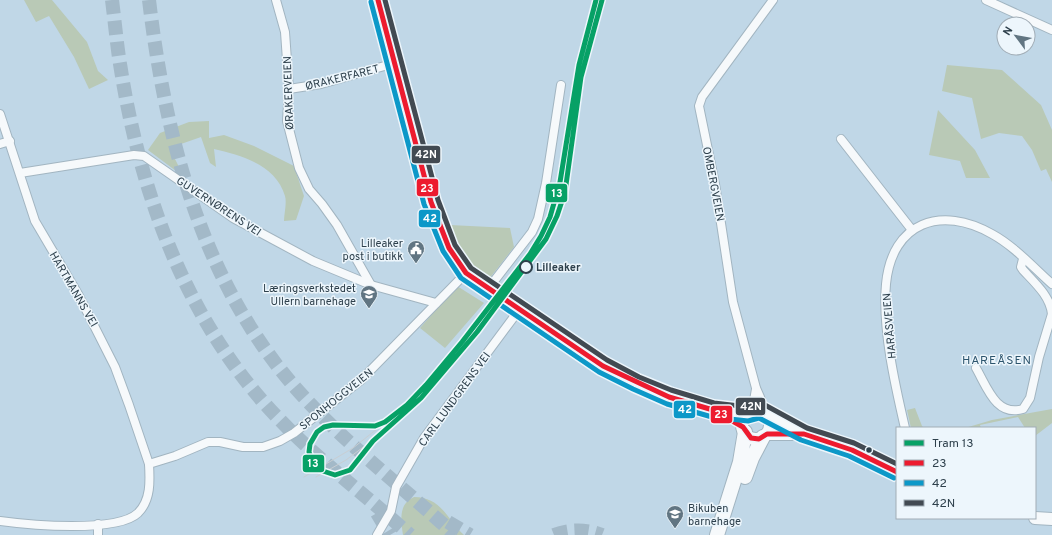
<svg xmlns="http://www.w3.org/2000/svg" width="1052" height="535" viewBox="0 0 1052 535" font-family="Overpass,sans-serif">
  <rect width="100%" height="100%" fill="#c0d7e7"/>
  <!-- green -->
  <g fill="#b9c9b6">
    <polygon points="24,0 52,0 87,42 98,71 108,80 89,89 74,57 49,16 36,22"/>
    <polygon points="947,65 1002,70 1041,105 1052,130 1052,182 1046,169 1041,171 1032,150 1022,136 999,133 981,139 972,98 942,91"/>
    <polygon points="938,110 975,150 990,178 966,178 960,161 929,155"/>
    <path d="M209 121V138L224 135 254 146 294 166 304 196 296 220 284 221C284 214 287 203 285 196 276 165 241 155 214 149L216 167 210 163 201 137 181 144 172 153 184 177 148 150 160 133 189 122Z"/>
    <path d="M450 225 510 228 514 247 489 279C466 262 459 253 450 225Z"/>
    <polygon points="457,286 484,303 445,348 420,328"/>
    <polygon points="915,408 922,426 924,428 911,428 907,410"/>
    <polygon points="1052,409 1052,423 1035,436 1035,428 1025,428 1018,417 980,425 981,428 965,428 992,420"/>
    <path d="M414 497C441 497 447 519 464 535H403C401 521 398 504 414 497Z"/>
  </g>
  <g fill="none" stroke-linecap="round" stroke-linejoin="round">
    <!-- trunk-tunnel -->
    <g stroke="#a3b9c8" stroke-width="14" stroke-dasharray="14 7" stroke-linecap="butt">
      <path d="M112 0C115 23 117 47 121 70 141 196 188 325 279 419 319 461 367 496 410 535"/>
      <path d="M149 0C166 142 203 286 301 394 348 446 404 488 455 535"/>
      <polyline points="377,513 390,535"/>
      <polyline points="448,522 470,535"/>
      <path d="M554 535C569 529 587 529 602 535"/>
    </g>
    <defs>
      <g id="minor">
        <polyline points="276,0 285,32 289,89 287,121 299,168 309,189 322,204 337,225 371,285"/>
        <polyline points="986,0 1052,30"/>
        <polyline points="289,89 321,84 395,63"/>
        <polyline points="0,114 35,221 78,294 115,367 129,405 149,464"/>
        <polyline points="841,139 912,230"/>
        <polyline points="0,144 10,141"/>
        <polyline points="20,173 134,155 144,156 233,218 313,261 371,285 436,303"/>
        <path d="M1023 259 1021 267 1023 270C1035 283 1050 296 1052 314"/>
        <polyline points="488,289 532,232 538,219 546,183 561,85"/>
        <path d="M976 368C987 387 996 417 1023 409L1030 398 1039 357 1052 314"/>
        <polyline points="752,412 756,389"/>
        <polyline points="766,415 760,397 756,388 733,302 715,184 699,106 702,97 773,0"/>
        <path d="M905 428C895 385 882 328 886 284 892 222 941 205 992 234 1014 246 1033 267 1052 284"/>
        <path d="M0 521C29 525 117 533 138 513 151 500 150 481 149 464L175 456 208 442H220L243 447H263L280 441 294 433 361 380 466 273"/>
        <polyline points="98,535 98,524"/>
        <polyline points="377,535 391,511 396,487 424,438 519,310"/>
      </g>
      <g id="secondary">
        <path d="M378 0 436 216 456 261 466 273 480 284C565 338 644 406 748 414"/>
        <circle cx="756" cy="425" r="14"/>
        <polyline points="768,417 804,434 852,450 897,472"/>
        <polyline points="767,434 803,434"/>
        <polyline points="1035,518 1052,519"/>
      </g>
      <g id="trunk">
        <polyline points="745,477 752,458 763,437"/>
        <polyline points="717,535 740,462 745,432"/>
      </g>
    </defs>
    <!-- minor casing -->
    <use href="#minor" stroke="#a2b5c1" stroke-width="10"/>
    <!-- secondary casing -->
    <use href="#secondary" stroke="#a2b5c1" stroke-width="14"/>
    <!-- trunk casing -->
    <use href="#trunk" stroke="#a2b5c1" stroke-width="16"/>
    <!-- minor -->
    <use href="#minor" stroke="#f6f9fb" stroke-width="8"/>
    <!-- secondary -->
    <use href="#secondary" stroke="#f6f9fb" stroke-width="12"/>
    <!-- trunk -->
    <use href="#trunk" stroke="#f6f9fb" stroke-width="14"/>
    <!-- tram -->
    <g stroke="#c8ced3" stroke-width="1">
      <polyline points="304,477 353,448 392,417"/>
      <polyline points="316,477 346,460 378,436"/>
    </g>
    <defs>
      <polyline id="bus-1" points="378,0 431,202 449,248 466,273 603,366 669,397 713,410 743,427 751,438 759,439 767,434 804,434 852,450 897,472"/>
      <polyline id="bus-2" points="371,2 424,204 443,251 461,278 599,372 633,389 667,404 712,417 748,421 759,418 801,440 849,456 894,478"/>
      <polyline id="bus-3" points="385,0 438,200 455,245 471,268 607,360 639,377 671,390 714,403 748,407 763,404 807,428 854,443 897,464"/>
    </defs>
    <!-- bus-1 casing -->
    <use href="#bus-1" stroke="#edf6fc" stroke-width="8"/>
    <!-- bus-2 casing -->
    <use href="#bus-2" stroke="#edf6fc" stroke-width="8"/>
    <!-- bus-3 casing -->
    <use href="#bus-3" stroke="#edf6fc" stroke-width="8"/>
    <!-- bus-1 -->
    <use href="#bus-1" stroke="#ed1b2f" stroke-width="5"/>
    <!-- bus-2 -->
    <use href="#bus-2" stroke="#0c98c8" stroke-width="5"/>
    <!-- bus-3 -->
    <use href="#bus-3" stroke="#424a52" stroke-width="5"/>
    <defs>
      <polyline id="tram-1" points="596,0 579,65 560,182 550,217 541,236 530,254 462,342 426,385 407,405 385,422 375,426 333,425 324,427 317,432 310,444 309,452 313,463 320,470 335,475 350,470 373,441 421,398 477,332 546,239 557,216 565,192 581,77 602,0"/>
    </defs>
    <!-- tram-1 casing -->
    <use href="#tram-1" stroke="#edf6fc" stroke-width="8"/>
    <!-- tram-1 -->
    <use href="#tram-1" stroke="#07a166" stroke-width="5"/>
  </g>
  <!-- icons -->
  <defs>
    <symbol id="civic-pin" viewBox="-11 -11 22 30"><path d="M0 17L-7.5 6A9.5 9.5 0 1 1 7.5 6Z" fill="#617582" stroke="#edf6fc"/><path d="M-.6-6.5H3V-4.5H.6V-3L4-1V1h2V6H-6V1h2V-1L-.6-3ZM-1.2 2.5V6h2.4V2.5Z" fill="#fff"/></symbol>
    <symbol id="school-pin" viewBox="-11 -11 22 30"><path d="M0 17L-7.5 6A9.5 9.5 0 1 1 7.5 6Z" fill="#617582" stroke="#edf6fc"/><path d="M0-5L7-2L0 1L-7-2ZM-4 1L0 2.5L4 1V4Q0 6-4 4Z" fill="#fff"/></symbol>
  </defs>
  <g fill-rule="evenodd">
    <use href="#civic-pin" x="406" y="239" width="20" height="27"/>
    <use href="#school-pin" x="359" y="284" width="20" height="27"/>
    <use href="#school-pin" x="665" y="504" width="20" height="27"/>
  </g>
  <!-- markers -->
  <circle fill="#edf6fc" stroke="#2e404c" stroke-width="2" cx="526" cy="267" r="6"/>
  <circle fill="#2e404c" stroke="#edf6fc" stroke-width="1.5" cx="869" cy="450" r="3.5"/>
  <g text-anchor="middle" stroke-width="3" stroke-linejoin="round" paint-order="stroke">
    <!-- street labels -->
    <g font-size="11" fill="#2e404c" stroke="#edf6fc">
      <text transform="translate(342 77) rotate(-14)" y="4">ØRAKERFARET</text>
      <text transform="translate(288 93) rotate(-92)" y="4">ØRAKERVEIEN</text>
      <text transform="translate(714 184) rotate(79)" y="4">OMBERGVEIEN</text>
      <text transform="translate(219 206) rotate(33)" y="4">GUVERNØRENS VEI</text>
      <text transform="translate(74 289) rotate(60)" y="4">HARTMANNS VEI</text>
      <text transform="translate(889 326) rotate(-95)" y="4">HARÅSVEIEN</text>
      <text transform="translate(336 399) rotate(-39)" y="4">SPONHOGGVEIEN</text>
      <text transform="translate(454 399) rotate(-54)" y="4">CARL LUNDGRENS VEI</text>
    </g>
    <!-- poi labels -->
    <g font-size="11" fill="#2e404c" stroke="#edf6fc" text-anchor="end">
      <text x="403" y="247">Lilleaker<tspan x="403" dy="13">post i butikk</tspan></text>
      <text x="356" y="292">Læringsverkstedet<tspan x="356" dy="13">Ullern barnehage</tspan></text>
      <text x="688" y="512" text-anchor="start">Bikuben<tspan x="688" dy="13">barnehage</tspan></text>
    </g>
    <!-- stop labels -->
    <g font-size="11" font-weight="bold" fill="#2e404c" stroke="#edf6fc" text-anchor="start">
      <text x="536" y="271">Lilleaker</text>
    </g>
    <!-- neighbourhood labels -->
    <g font-size="12" letter-spacing="1" fill="#2c546d" stroke="#edf6fc">
      <text x="997" y="364">HAREÅSEN</text>
    </g>
  </g>
  <g stroke="#edf6fc" stroke-width="1.5">
    <rect x="411" y="145" width="30" height="19" rx="4" fill="#424a52"/>
    <rect x="416" y="178" width="23" height="19" rx="4" fill="#ed1b2f"/>
    <rect x="545" y="183" width="23" height="20" rx="4" fill="#07a166"/>
    <rect x="418" y="209" width="23" height="19" rx="4" fill="#0c98c8"/>
    <rect x="735" y="397" width="31" height="19" rx="4" fill="#424a52"/>
    <rect x="673" y="400" width="23" height="19" rx="4" fill="#0c98c8"/>
    <rect x="710" y="405" width="23" height="19" rx="4" fill="#ed1b2f"/>
    <rect x="302" y="454" width="23" height="19" rx="4" fill="#07a166"/>
  </g>
  <g font-size="11" text-anchor="middle" font-weight="bold" fill="#fff">
    <text x="426" y="158">42N</text>
    <text x="427" y="192">23</text>
    <text x="557" y="197">13</text>
    <text x="430" y="222">42</text>
    <text x="751" y="410">42N</text>
    <text x="685" y="413">42</text>
    <text x="721" y="418">23</text>
    <text x="313" y="467">13</text>
  </g>
  <!-- legend -->
  <rect x="896" y="427" width="140" height="92" fill="#edf6fc" stroke="#a1adb6"/>
  <rect x="904" y="440" width="20" height="6" fill="#07a166" stroke="#a1adb6"/>
  <text x="932" y="447" font-size="12" fill="#2e404c">Tram 13</text>
  <rect x="904" y="460" width="20" height="6" fill="#ed1b2f" stroke="#a1adb6"/>
  <text x="932" y="467" font-size="12" fill="#2e404c">23</text>
  <rect x="904" y="480" width="20" height="6" fill="#0c98c8" stroke="#a1adb6"/>
  <text x="932" y="487" font-size="12" fill="#2e404c">42</text>
  <rect x="904" y="500" width="20" height="6" fill="#424a52" stroke="#a1adb6"/>
  <text x="932" y="507" font-size="12" fill="#2e404c">42N</text>
  <!-- north arrow -->
  <g transform="translate(1016 36) rotate(302)"><circle r="19" fill="#edf6fc" stroke="#a1adb6"/>
  <path d="M0-3L7 15L0 10L-7 15Z" fill="#617582"/>
  <text y="-6" font-size="11" font-weight="bold" text-anchor="middle" fill="#2e404c">N</text>
  </g>
</svg>
